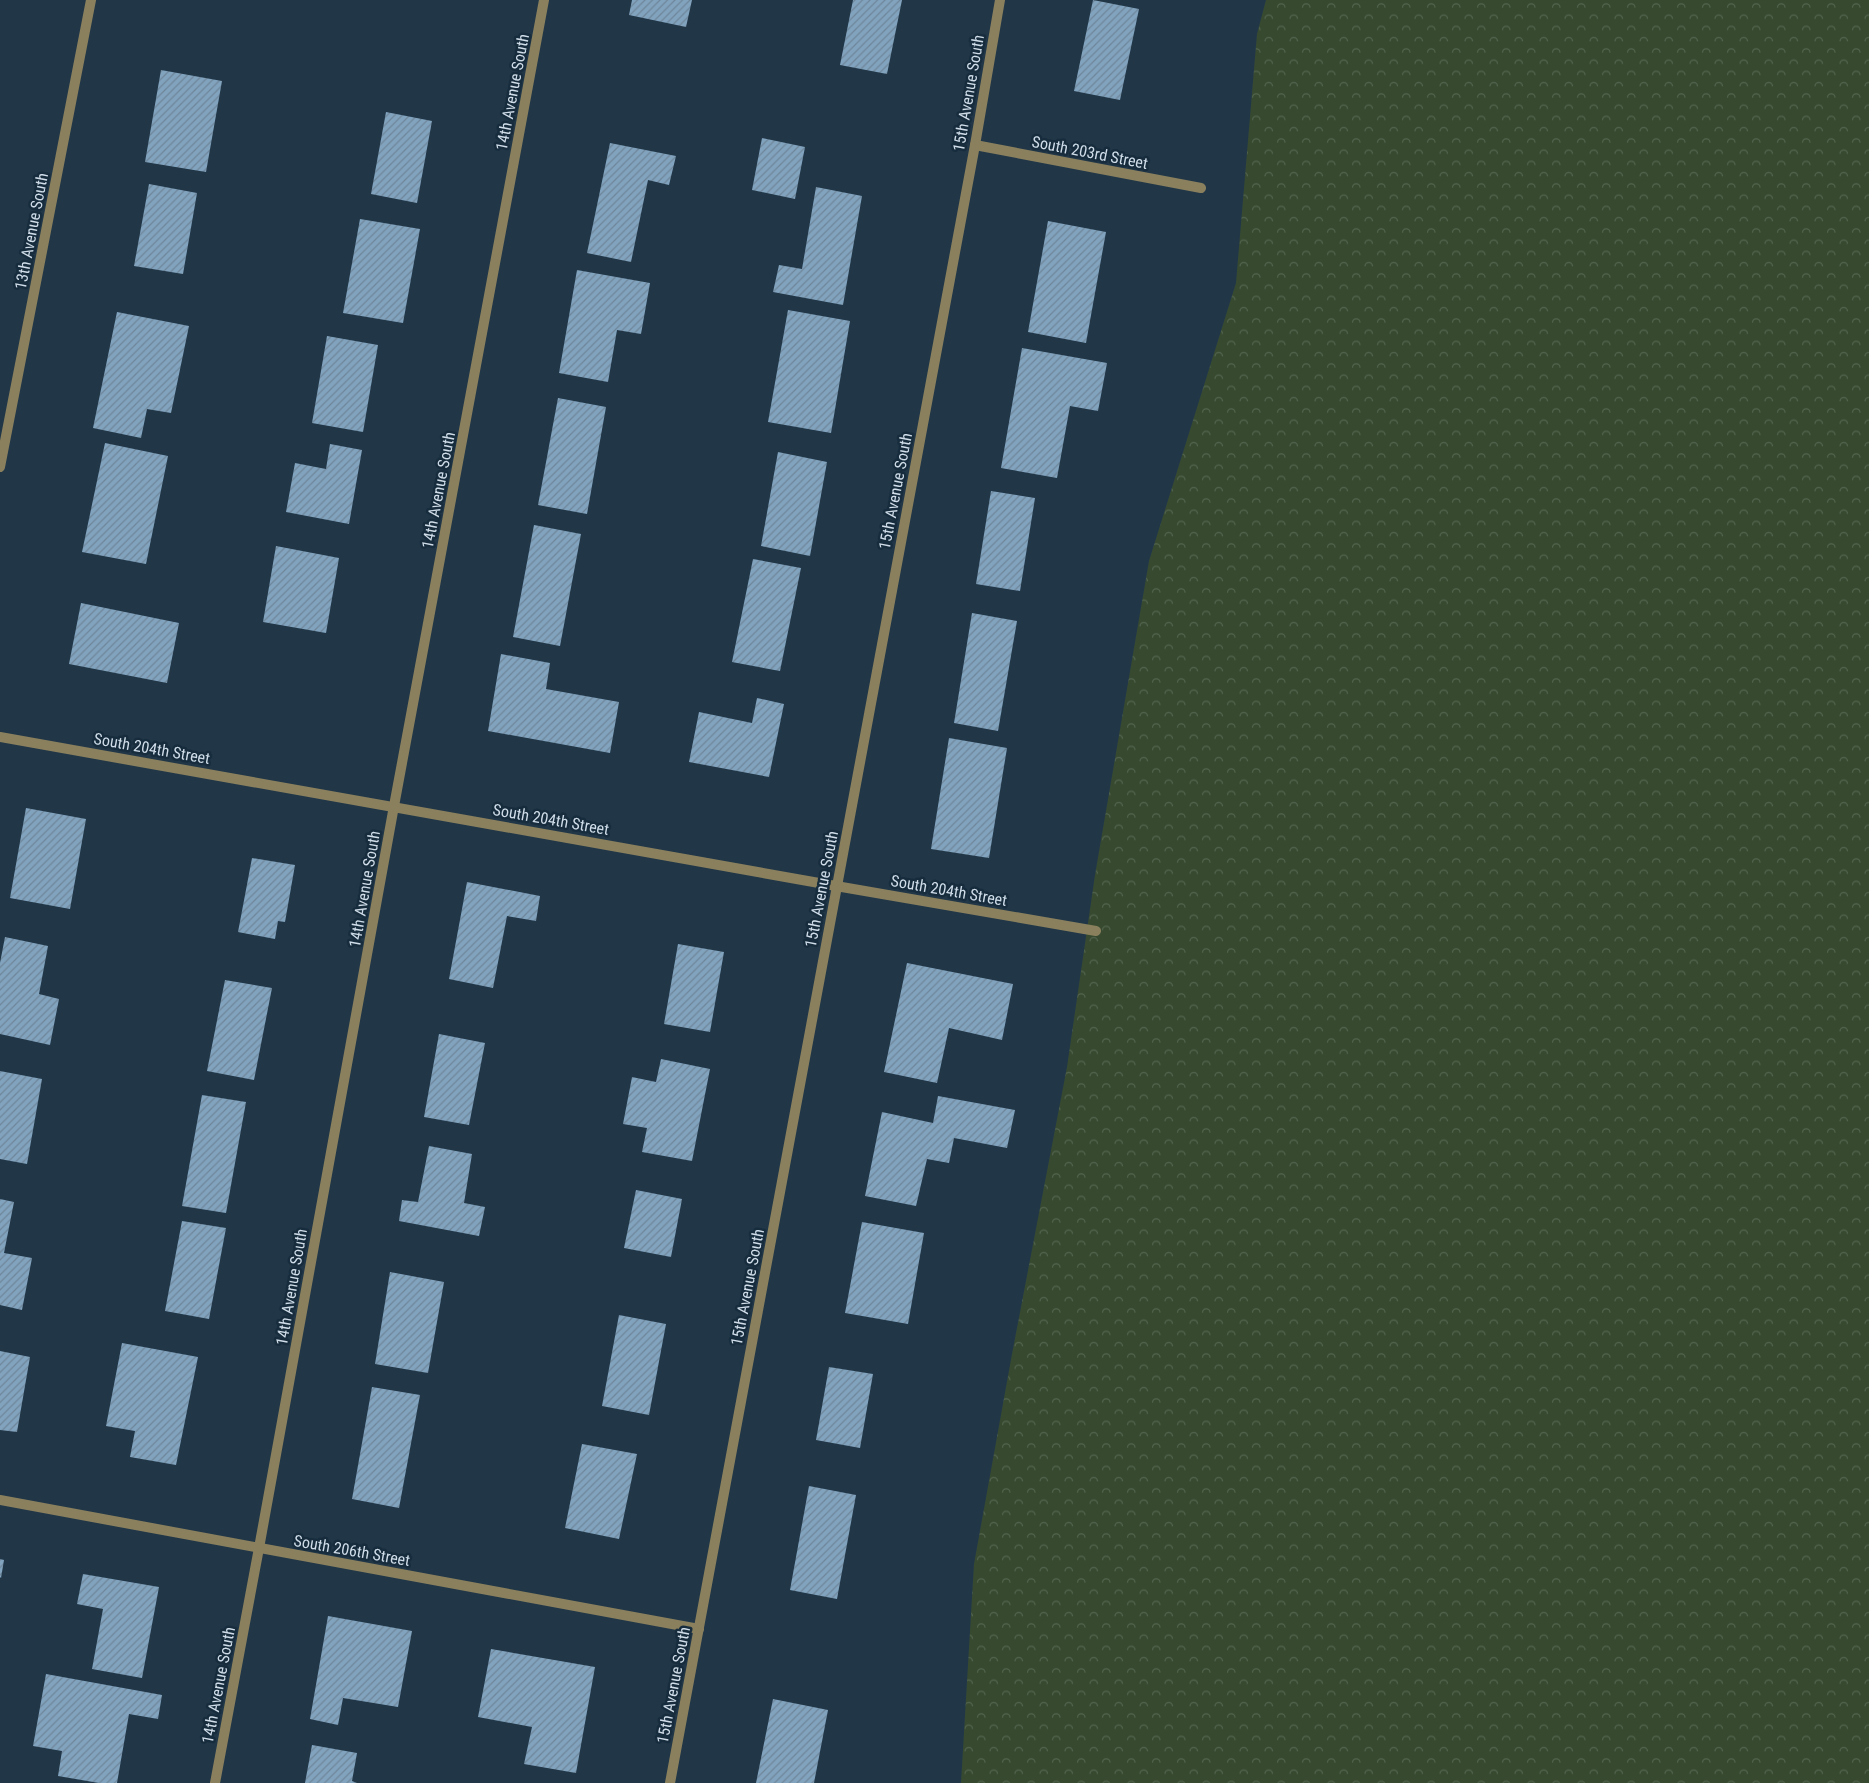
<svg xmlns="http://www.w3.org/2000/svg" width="1869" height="1783" viewBox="0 0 1869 1783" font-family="'Roboto Condensed',sans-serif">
  <defs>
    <pattern id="forest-crowns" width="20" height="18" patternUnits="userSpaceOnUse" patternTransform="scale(1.25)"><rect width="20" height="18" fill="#374a30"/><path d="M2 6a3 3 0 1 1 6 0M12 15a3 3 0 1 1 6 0" fill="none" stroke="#53644e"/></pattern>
    <pattern id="building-hatch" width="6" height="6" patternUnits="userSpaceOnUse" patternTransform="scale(1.25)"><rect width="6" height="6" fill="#82a3be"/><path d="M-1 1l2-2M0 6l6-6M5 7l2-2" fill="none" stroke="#6e869a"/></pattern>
  </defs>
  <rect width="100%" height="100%" fill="#213748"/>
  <!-- forest -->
  <polygon fill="url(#forest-crowns)" points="1266,0 1869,0 1869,1783 961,1783 974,1564 1012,1354 1067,1067 1095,875 1149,561 1236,283 1257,34"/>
  <!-- building -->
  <g fill="url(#building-hatch)">
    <polygon points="632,0 692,0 686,27 629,15"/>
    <polygon points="853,0 902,0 887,74 840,65"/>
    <polygon points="1093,0 1139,9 1120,100 1074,91"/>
    <polygon points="161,70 222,81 206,172 145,162"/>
    <polygon points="386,112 432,121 417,203 371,194"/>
    <polygon points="762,138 805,147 795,199 752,190"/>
    <polygon points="610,143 676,156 669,185 648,180 631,262 587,253"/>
    <polygon points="149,184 197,193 183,274 134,266"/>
    <polygon points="816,187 862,196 843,305 773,292 779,265 802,269"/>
    <polygon points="360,219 420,229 403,323 343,313"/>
    <polygon points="1048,221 1106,232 1086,343 1028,332"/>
    <polygon points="577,270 650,283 641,334 617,330 608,382 559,373"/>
    <polygon points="788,310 850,321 831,433 768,422"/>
    <polygon points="117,312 189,326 171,413 147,409 141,438 93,428"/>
    <polygon points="327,336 378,345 363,432 312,423"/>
    <polygon points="1022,348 1107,363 1098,411 1070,406 1057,478 1001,468"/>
    <polygon points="558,398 606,407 587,514 538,505"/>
    <polygon points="105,443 168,456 146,564 82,552"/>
    <polygon points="330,444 362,450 349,524 286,512 295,463 326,469"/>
    <polygon points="778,452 827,462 810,556 761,546"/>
    <polygon points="991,491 1035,498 1020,591 976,584"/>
    <polygon points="534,525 581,534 560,646 513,637"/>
    <polygon points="276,546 339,558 326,633 263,622"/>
    <polygon points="753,559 801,568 780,671 732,662"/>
    <polygon points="81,603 179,623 167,683 69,664"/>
    <polygon points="972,613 1017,621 998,731 954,723"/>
    <polygon points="501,654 550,663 546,689 619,702 610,753 488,731"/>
    <polygon points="757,698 784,704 769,777 689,762 699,712 752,723"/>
    <polygon points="949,738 1007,748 989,858 931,849"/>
    <polygon points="26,808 86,819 70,909 10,898"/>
    <polygon points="252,858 295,865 285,922 278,921 275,939 238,932"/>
    <polygon points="467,882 540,896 536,921 507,916 493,988 449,979"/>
    <polygon points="5,937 48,946 39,994 59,999 50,1045 0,1034 0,963"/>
    <polygon points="678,944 724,952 710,1032 664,1024"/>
    <polygon points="907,963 1013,984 1002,1040 949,1028 937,1083 884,1072"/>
    <polygon points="225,980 272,988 254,1080 207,1071"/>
    <polygon points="439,1034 485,1043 469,1125 424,1117"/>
    <polygon points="661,1059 710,1069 692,1161 642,1152 647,1128 623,1124 632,1077 656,1082"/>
    <polygon points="0,1071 42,1079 27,1164 0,1159"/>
    <polygon points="202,1095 246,1102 226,1213 182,1206"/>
    <polygon points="938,1096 1015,1110 1007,1148 954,1138 949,1163 927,1159 916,1206 865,1196 882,1112 933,1123"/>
    <polygon points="429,1146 472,1154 464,1203 485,1207 479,1236 399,1221 402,1200 418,1202"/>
    <polygon points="636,1190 682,1199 671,1257 624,1248"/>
    <polygon points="0,1199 14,1202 4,1253 32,1258 22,1310 0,1305"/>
    <polygon points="182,1221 226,1228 209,1319 165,1311"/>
    <polygon points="862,1222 924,1233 908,1324 845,1313"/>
    <polygon points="390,1272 444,1282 428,1373 375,1364"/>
    <polygon points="619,1315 666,1324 649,1415 602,1406"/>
    <polygon points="122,1343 198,1357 176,1465 130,1457 135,1431 106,1426"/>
    <polygon points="0,1351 30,1357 17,1432 0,1430"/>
    <polygon points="829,1367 873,1374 860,1448 816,1440"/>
    <polygon points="372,1387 420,1395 399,1508 352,1499"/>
    <polygon points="582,1444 637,1454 619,1539 565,1528"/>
    <polygon points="809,1486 856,1495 837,1599 790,1590"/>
    <polygon points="0,1559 4,1560 1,1578 0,1577"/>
    <polygon points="83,1574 159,1587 142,1678 92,1669 103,1609 77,1604"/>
    <polygon points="328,1616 412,1631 398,1707 343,1698 338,1725 310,1719"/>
    <polygon points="491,1649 595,1667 576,1773 524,1764 532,1727 478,1717"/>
    <polygon points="46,1674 162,1695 158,1719 129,1714 117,1783 99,1783 58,1776 62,1751 33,1746"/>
    <polygon points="773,1699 828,1710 814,1783 756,1783"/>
    <polygon points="312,1745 357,1753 352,1781 357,1783 305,1783"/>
  </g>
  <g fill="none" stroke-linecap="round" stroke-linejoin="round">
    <!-- street -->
    <g stroke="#8b805d" stroke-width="10">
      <polyline points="975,145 1201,188"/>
      <polyline points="0,467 91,0"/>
      <polyline points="0,737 836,886 1096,931"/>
      <polyline points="0,1500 699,1629"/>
      <polyline points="215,1783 259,1548 394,806 544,0"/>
      <polyline points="670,1783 975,145 1000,0"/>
    </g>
  </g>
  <g text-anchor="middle" stroke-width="5" stroke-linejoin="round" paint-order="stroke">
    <!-- street labels -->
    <g font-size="16" fill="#d0dde9" stroke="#172d3e">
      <text transform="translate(512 92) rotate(-79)" y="6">14th Avenue South</text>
      <text transform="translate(968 93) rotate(-80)" y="6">15th Avenue South</text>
      <text transform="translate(1090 152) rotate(11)" y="6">South 203rd Street</text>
      <text transform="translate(31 231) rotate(-79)" y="6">13th Avenue South</text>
      <text transform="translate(438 490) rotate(-79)" y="6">14th Avenue South</text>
      <text transform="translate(895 491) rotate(-79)" y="6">15th Avenue South</text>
      <text transform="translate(152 748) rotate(10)" y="6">South 204th Street</text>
      <text transform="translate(551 819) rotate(10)" y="6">South 204th Street</text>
      <text transform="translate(364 889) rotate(-80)" y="6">14th Avenue South</text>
      <text transform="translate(821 889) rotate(-79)" y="6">15th Avenue South</text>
      <text transform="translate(949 890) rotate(10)" y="6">South 204th Street</text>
      <text transform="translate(291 1287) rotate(-80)" y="6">14th Avenue South</text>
      <text transform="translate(747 1287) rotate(-79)" y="6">15th Avenue South</text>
      <text transform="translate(352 1550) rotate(10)" y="6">South 206th Street</text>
      <text transform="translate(218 1685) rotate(-79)" y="6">14th Avenue South</text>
      <text transform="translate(673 1685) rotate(-79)" y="6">15th Avenue South</text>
    </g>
  </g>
</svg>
